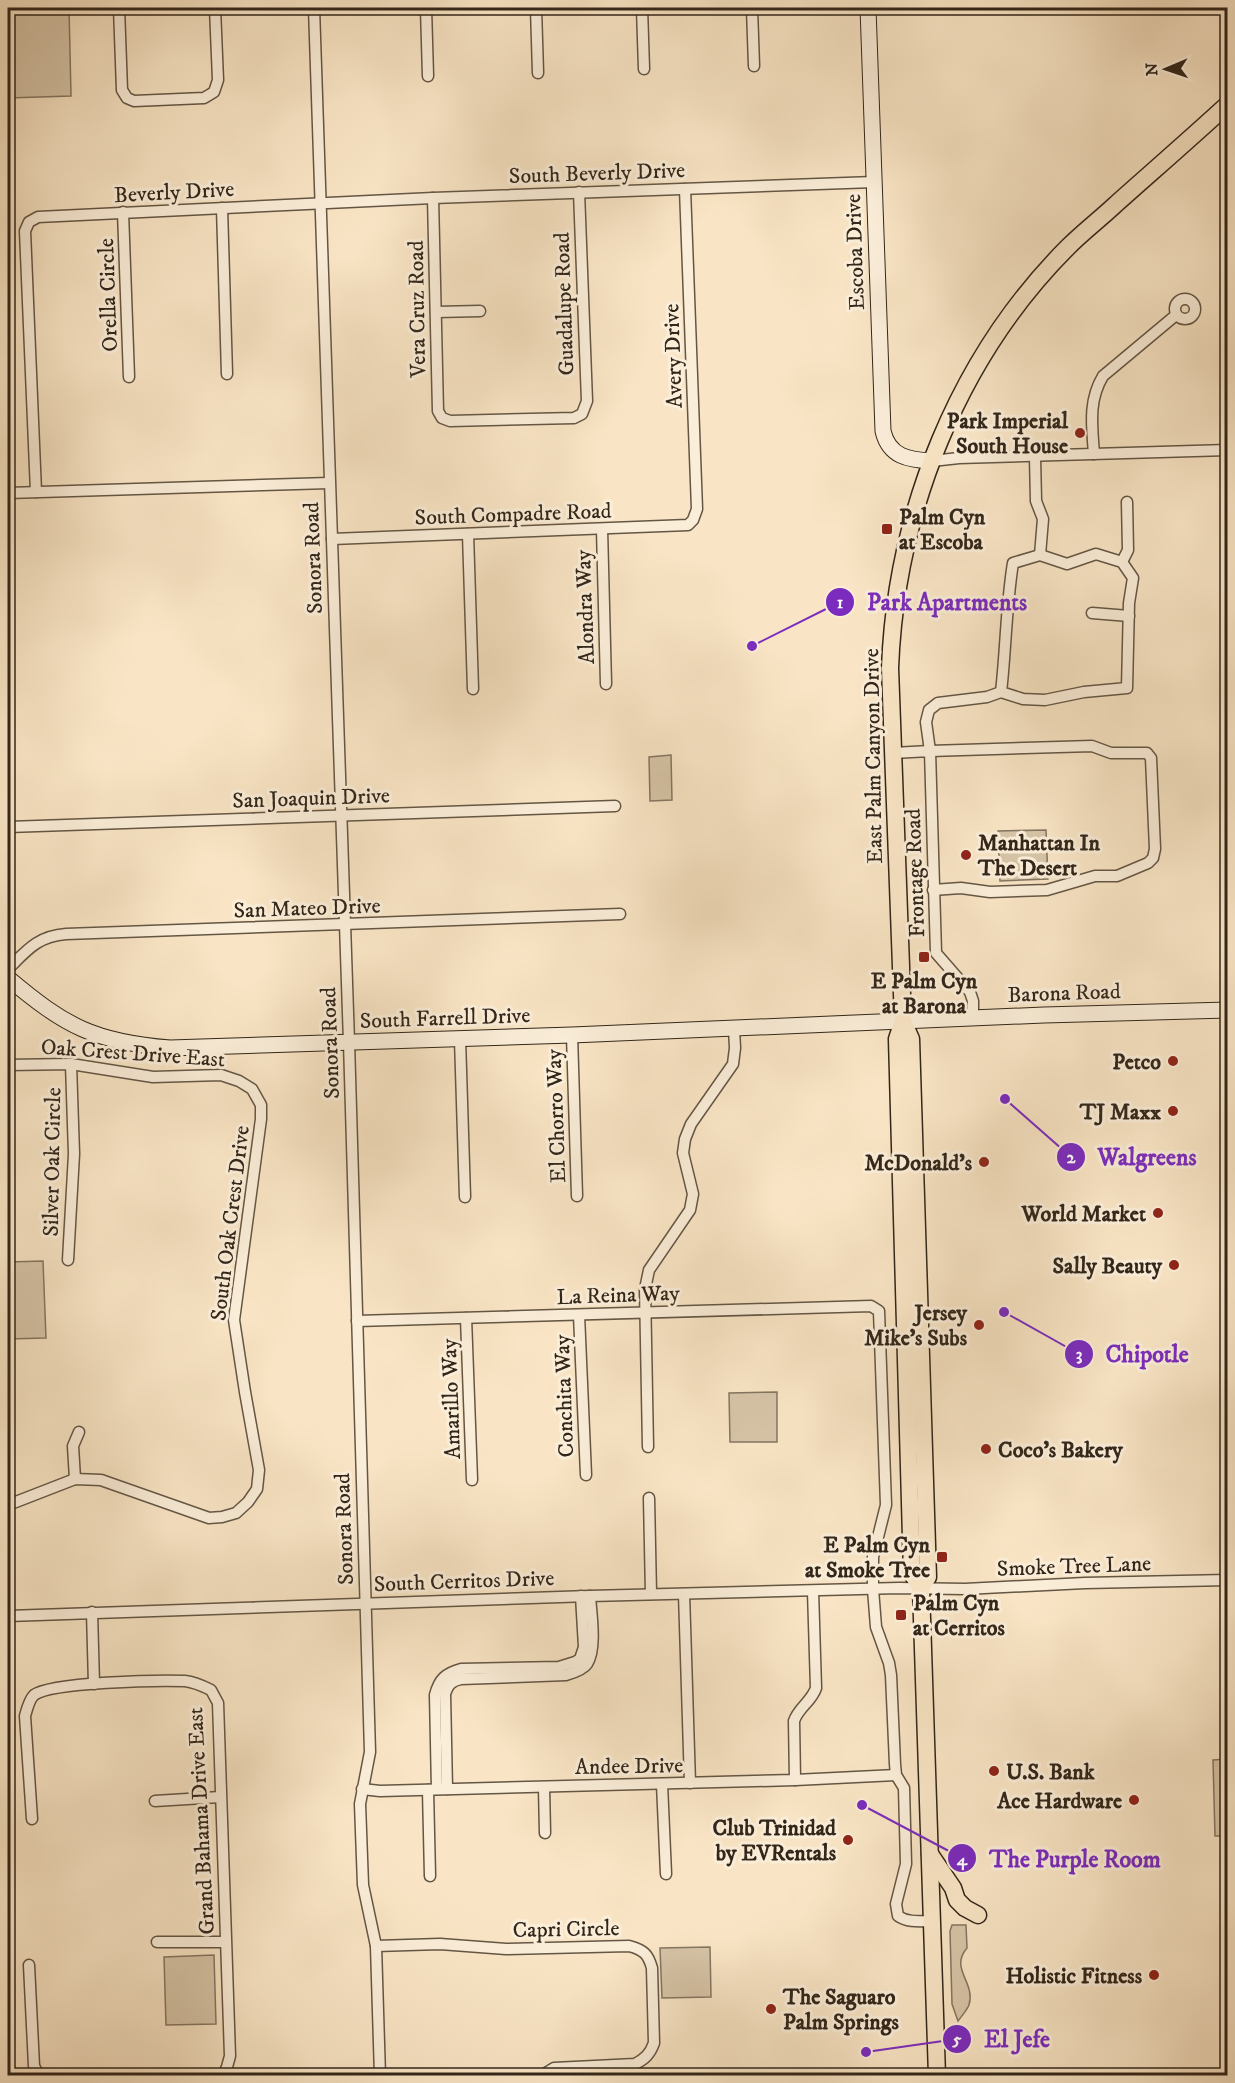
<svg xmlns="http://www.w3.org/2000/svg" width="1235" height="2083" viewBox="0 0 1235 2083" font-family="'IM FELL DW Pica',serif">
  <rect width="100%" height="100%" fill="#f9e5c5"/>
  <filter id="stains"><feTurbulence type="fractalNoise" baseFrequency=".00333" numOctaves="4"/><feColorMatrix values="0 0 0 0 .2 0 0 0 0 .09 0 0 0 0 .02 0 0 0 .5 -.17"/></filter>
  <radialGradient id="worn" r=".72"><stop offset=".6" stop-color="#630" stop-opacity="0"/><stop offset="1" stop-color="#630" stop-opacity=".3"/></radialGradient>
  <!-- green -->
  <g fill="#d7c5a8" stroke="#847661" stroke-width="1.5">
    <polygon points="8,8 69,8 71,96 8,98"/>
    <polygon points="671,755 672,800 650,801 649,757"/>
    <polygon points="1046,830 1048,879 1000,881 998,831"/>
    <polygon points="43,1261 46,1338 8,1339 8,1262"/>
    <polygon points="777,1392 777,1442 730,1442 729,1393"/>
    <polygon points="1227,1759 1227,1836 1215,1836 1213,1760"/>
    <path d="M952 1925H966L967 1948C949 1969 976 1982 969 2005 967 2010 961 2017 958 2021L952 2004 950 1931Z"/>
    <polygon points="710,1947 711,1997 662,1998 660,1948"/>
    <polygon points="214,1955 216,2024 166,2025 164,1957"/>
  </g>
  <g fill="none" stroke-linecap="round" stroke-linejoin="round">
    <defs>
      <g id="street">
        <polyline points="119,8 122,90 127,98 134,101 204,98 214,92 218,80 215,8"/>
        <polyline points="314,8 349,1042 370,1752 360,1804 363,1885 376,1946 380,2076"/>
        <polyline points="426,8 428,76"/>
        <polyline points="536,8 538,73"/>
        <polyline points="642,8 644,69"/>
        <polyline points="752,8 754,66"/>
        <polyline points="433,198 438,411 442,418 450,421 574,418 582,414 587,401 579,192"/>
        <polyline points="222,208 227,374"/>
        <polyline points="123,212 129,377"/>
        <circle cx="1185" cy="309" r="10"/>
        <polyline points="436,312 480,311"/>
        <path d="M1094 454C1092 426 1088 401 1103 376L1176 315"/>
        <polyline points="1035,457 1036,501 1043,519 1040,555"/>
        <polyline points="932,461 959,458 1228,450"/>
        <polyline points="36,492 25,231 29,222 38,217 433,198 874,182"/>
        <polyline points="8,493 329,483"/>
        <polyline points="602,529 606,684"/>
        <polyline points="468,534 473,689"/>
        <polyline points="332,539 688,525 693,520 697,509 685,189"/>
        <path d="M1096 554 1122 562 1133 578 1129 603 1127 688 1084 692 1045 700 1023 699 1001 692C1006 649 1006 606 1013 563L1040 555 1067 564Z"/>
        <polyline points="1122,562 1128,550 1127,502"/>
        <polyline points="1092,613 1129,616"/>
        <polyline points="893,753 930,751 936,953 970,992 973,1001 973,1018"/>
        <polyline points="8,827 615,806"/>
        <polyline points="933,890 961,888 990,892 1047,890 1095,876 1117,876 1148,863 1153,858 1155,849 1151,758 1147,753 1111,753 1092,746 930,751 926,722 929,710 938,703 987,697 1001,692"/>
        <path d="M8 969C27 950 38 936 66 934L620 914"/>
        <polyline points="572,1035 577,1196"/>
        <polyline points="460,1039 465,1197"/>
        <polyline points="8,1065 71,1064 153,1077 221,1075 239,1081 252,1089 261,1105 261,1119 234,1320 245,1392 259,1470 257,1489 248,1502 236,1513 222,1517 209,1518 101,1480 75,1479 8,1505"/>
        <polyline points="68,1260 74,1154 71,1064"/>
        <polyline points="579,1315 586,1475"/>
        <polyline points="466,1318 472,1480"/>
        <path d="M357 1321 871 1306 879 1311 886 1505 873 1557V1589L876 1627 889 1663 891 1675 895 1764 896 1775 904 1788 906 1864 896 1904 898 1916C908 1923 921 1921 932 1921"/>
        <polyline points="648,1447 645,1289 649,1270 690,1210 693,1194 683,1153 685,1139 691,1124 733,1064 735,1048 734,1029"/>
        <polyline points="75,1479 73,1446 79,1432"/>
        <polyline points="649,1498 651,1594"/>
        <polyline points="684,1594 690,1783"/>
        <polyline points="92,1612 94,1684"/>
        <polyline points="8,1616 590,1596 899,1588 965,1589 1085,1583 1228,1580"/>
        <path d="M795 1780 794 1721C798 1708 812 1701 816 1688L813 1591"/>
        <polyline points="662,1784 666,1874"/>
        <polyline points="544,1787 545,1833"/>
        <polyline points="362,1789 380,1791 795,1780 896,1775"/>
        <path d="M437 1789 435 1695C439 1679 446 1673 461 1669L559 1667 575 1662 580 1659 584 1647 581 1596"/>
        <path d="M447 1789 445 1694C448 1685 451 1681 461 1679L566 1675C573 1673 583 1670 587 1664 597 1649 591 1613 590 1596"/>
        <polyline points="428,1790 430,1876"/>
        <polyline points="155,1801 220,1797"/>
        <path d="M32 1819 25 1716C27 1709 29 1700 34 1695 51 1682 160 1680 185 1681 194 1682 203 1686 211 1690L218 1703 230 2056 227 2067 223 2076"/>
        <polyline points="157,1942 225,1942"/>
        <path d="M376 1946 440 1944 506 1949 629 1946C644 1950 648 1954 652 1968L654 2043C650 2054 645 2059 635 2064L554 2068 541 2076"/>
        <polyline points="29,1965 34,2066 39,2076"/>
      </g>
      <g id="secondary">
        <path d="M868 8 883 431C889 457 909 460 932 461"/>
        <path d="M8 978C65 1026 94 1042 170 1048L572 1035 1044 1015 1228 1010"/>
      </g>
      <g id="primary">
        <polyline points="903,1021 911,1039 928,1577 921,1588"/>
        <polyline points="930,1854 953,1888 957,1900 965,1908 978,1915"/>
        <path d="M937 2076 921 1588 912 1574 897 1039 903 1021 890 668C896 512 958 357 1068 247 1083 232 1100 219 1116 204 1153 171 1191 138 1228 104"/>
      </g>
    </defs>
    <!-- street casing -->
    <use href="#street" stroke="#645645" stroke-width="13"/>
    <!-- secondary casing -->
    <use href="#secondary" stroke="#32261a" stroke-width="17"/>
    <!-- primary casing -->
    <use href="#primary" stroke="#32261a" stroke-width="19"/>
    <!-- street -->
    <use href="#street" stroke="#fbeed9" stroke-width="10"/>
    <!-- secondary -->
    <use href="#secondary" stroke="#fbeed9" stroke-width="15"/>
    <!-- primary -->
    <use href="#primary" stroke="#f9e5c5" stroke-width="16"/>
  </g>
  <!-- markers -->
  <g fill="#8f2418" stroke="#fbeed9" stroke-width="2">
    <circle cx="1080" cy="433" r="6"/>
    <rect x="881" y="523" width="12" height="12" rx="3"/>
    <circle cx="966" cy="855" r="6"/>
    <rect x="918" y="951" width="12" height="12" rx="3"/>
    <circle cx="1173" cy="1061" r="6"/>
    <circle cx="1173" cy="1111" r="6"/>
    <circle cx="984" cy="1162" r="6"/>
    <circle cx="1158" cy="1213" r="6"/>
    <circle cx="1174" cy="1265" r="6"/>
    <circle cx="979" cy="1325" r="6"/>
    <circle cx="986" cy="1449" r="6"/>
    <rect x="936" y="1551" width="12" height="12" rx="3"/>
    <rect x="895" y="1609" width="12" height="12" rx="3"/>
    <circle cx="994" cy="1771" r="6"/>
    <circle cx="1134" cy="1800" r="6"/>
    <circle cx="848" cy="1840" r="6"/>
    <circle cx="1154" cy="1975" r="6"/>
    <circle cx="771" cy="2009" r="6"/>
  </g>
  <g text-anchor="middle" stroke-width="6" stroke-linejoin="round" paint-order="stroke">
    <!-- street labels -->
    <g font-size="22" fill="#32261a" stroke="#fbeed9">
      <text transform="translate(597 172) rotate(-2)" y="8">South Beverly Drive</text>
      <text transform="translate(174 191) rotate(-3)" y="8">Beverly Drive</text>
      <text transform="translate(854 252) rotate(-92)" y="8">Escoba Drive</text>
      <text transform="translate(107 295) rotate(-92)" y="8">Orella Circle</text>
      <text transform="translate(563 304) rotate(-92)" y="8">Guadalupe Road</text>
      <text transform="translate(416 309) rotate(-91)" y="8">Vera Cruz Road</text>
      <text transform="translate(672 356) rotate(-92)" y="8">Avery Drive</text>
      <text transform="translate(513 513) rotate(-2)" y="8">South Compadre Road</text>
      <text transform="translate(312 558) rotate(-92)" y="8">Sonora Road</text>
      <text transform="translate(584 607) rotate(-92)" y="8">Alondra Way</text>
      <text transform="translate(872 756) rotate(-91)" y="8">East Palm Canyon Drive</text>
      <text transform="translate(311 797) rotate(-2)" y="8">San Joaquin Drive</text>
      <text transform="translate(914 873) rotate(-92)" y="8">Frontage Road</text>
      <text transform="translate(307 907) rotate(-2)" y="8">San Mateo Drive</text>
      <text transform="translate(1064 992) rotate(-2)" y="8">Barona Road</text>
      <text transform="translate(445 1017) rotate(-2)" y="8">South Farrell Drive</text>
      <text transform="translate(329 1043) rotate(-92)" y="8">Sonora Road</text>
      <text transform="translate(133 1052) rotate(4)" y="8">Oak Crest Drive East</text>
      <text transform="translate(555 1116) rotate(-92)" y="8">El Chorro Way</text>
      <text transform="translate(51 1162) rotate(-89)" y="8">Silver Oak Circle</text>
      <text transform="translate(229 1223) rotate(-83)" y="8">South Oak Crest Drive</text>
      <text transform="translate(618 1294) rotate(-2)" y="8">La Reina Way</text>
      <text transform="translate(563 1396) rotate(-92)" y="8">Conchita Way</text>
      <text transform="translate(450 1399) rotate(-92)" y="8">Amarillo Way</text>
      <text transform="translate(343 1529) rotate(-92)" y="8">Sonora Road</text>
      <text transform="translate(1074 1565) rotate(-2)" y="8">Smoke Tree Lane</text>
      <text transform="translate(464 1580) rotate(-2)" y="8">South Cerritos Drive</text>
      <text transform="translate(629 1765) rotate(-1)" y="8">Andee Drive</text>
      <text transform="translate(200 1821) rotate(-93)" y="8">Grand Bahama Drive East</text>
      <text transform="translate(566 1928) rotate(-1)" y="8">Capri Circle</text>
    </g>
    <!-- poi labels -->
    <g font-size="22" font-weight="bold" fill="#32261a" stroke="#fbeed9" text-anchor="end">
      <text x="1068" y="428">Park Imperial<tspan x="1068" dy="25">South House</tspan></text>
      <text x="899" y="524" text-anchor="start">Palm Cyn<tspan x="899" dy="25">at Escoba</tspan></text>
      <text x="978" y="850" text-anchor="start">Manhattan In<tspan x="978" dy="25">The Desert</tspan></text>
      <text x="924" y="988" text-anchor="middle">E Palm Cyn<tspan x="924" dy="25">at Barona</tspan></text>
      <text x="1161" y="1069">Petco</text>
      <text x="1161" y="1119">TJ Maxx</text>
      <text x="972" y="1170">McDonald's</text>
      <text x="1146" y="1221">World Market</text>
      <text x="1162" y="1273">Sally Beauty</text>
      <text x="967" y="1320">Jersey<tspan x="967" dy="25">Mike's Subs</tspan></text>
      <text x="998" y="1457" text-anchor="start">Coco's Bakery</text>
      <text x="930" y="1552">E Palm Cyn<tspan x="930" dy="25">at Smoke Tree</tspan></text>
      <text x="913" y="1610" text-anchor="start">Palm Cyn<tspan x="913" dy="25">at Cerritos</tspan></text>
      <text x="1006" y="1779" text-anchor="start">U.S. Bank</text>
      <text x="1122" y="1808">Ace Hardware</text>
      <text x="836" y="1835">Club Trinidad<tspan x="836" dy="25">by EVRentals</tspan></text>
      <text x="1142" y="1983">Holistic Fitness</text>
      <text x="783" y="2004" text-anchor="start">The Saguaro<tspan x="783" dy="25">Palm Springs</tspan></text>
    </g>
  </g>
  <!-- callouts -->
  <path fill="none" stroke="#7b2cbf" stroke-width="2" d="M752 646L840 602M1005 1099L1071 1157M1004 1312L1079 1354M862 1805L962 1858M866 2052L957 2039"/>
  <g fill="#7b2cbf" stroke="#fbeed9" stroke-width="2">
    <circle cx="752" cy="646" r="6"/>
    <circle cx="1005" cy="1099" r="6"/>
    <circle cx="1004" cy="1312" r="6"/>
    <circle cx="862" cy="1805" r="6"/>
    <circle cx="866" cy="2052" r="6"/>
    <circle cx="840" cy="602" r="15"/>
    <circle cx="1071" cy="1157" r="15"/>
    <circle cx="1079" cy="1354" r="15"/>
    <circle cx="962" cy="1858" r="15"/>
    <circle cx="957" cy="2039" r="15"/>
  </g>
  <g font-size="18" text-anchor="middle" font-weight="bold" fill="#fff">
    <text x="840" y="608">1</text>
    <text x="1071" y="1163">2</text>
    <text x="1079" y="1360">3</text>
    <text x="962" y="1865">4</text>
    <text x="957" y="2045">5</text>
  </g>
  <g font-size="24" text-anchor="middle" font-weight="bold" fill="#7b2cbf" stroke="#fbeed9" stroke-width="6" stroke-linejoin="round" paint-order="stroke">
    <text x="947" y="610">Park Apartments</text>
    <text x="1147" y="1165">Walgreens</text>
    <text x="1147" y="1362">Chipotle</text>
    <text x="1075" y="1867">The Purple Room</text>
    <text x="1017" y="2047">El Jefe</text>
  </g>
  <!-- margin -->
  <rect width="1235" height="2083" fill="none" stroke="#f9e5c5" stroke-width="30"/>
  <rect x="9" y="9" width="1217" height="2065" fill="none" stroke="#32261a" stroke-width="3"/>
  <rect x="15" y="15" width="1205" height="2053" fill="none" stroke="#32261a" stroke-width="1.5"/>
  <!-- north arrow -->
  <g transform="translate(1166 69) rotate(268)" stroke="#fbeed9" stroke-width="4.5" paint-order="stroke">
  <path d="M0-4.5L10 22L0 15L-10 22Z" fill="#32261a"/>
  <text y="-9" font-size="16" font-weight="bold" text-anchor="middle" fill="#32261a">N</text>
  </g>
  <rect width="100%" height="100%" filter="url(#stains)"/>
  <rect width="100%" height="100%" fill="url(#worn)"/>
</svg>
